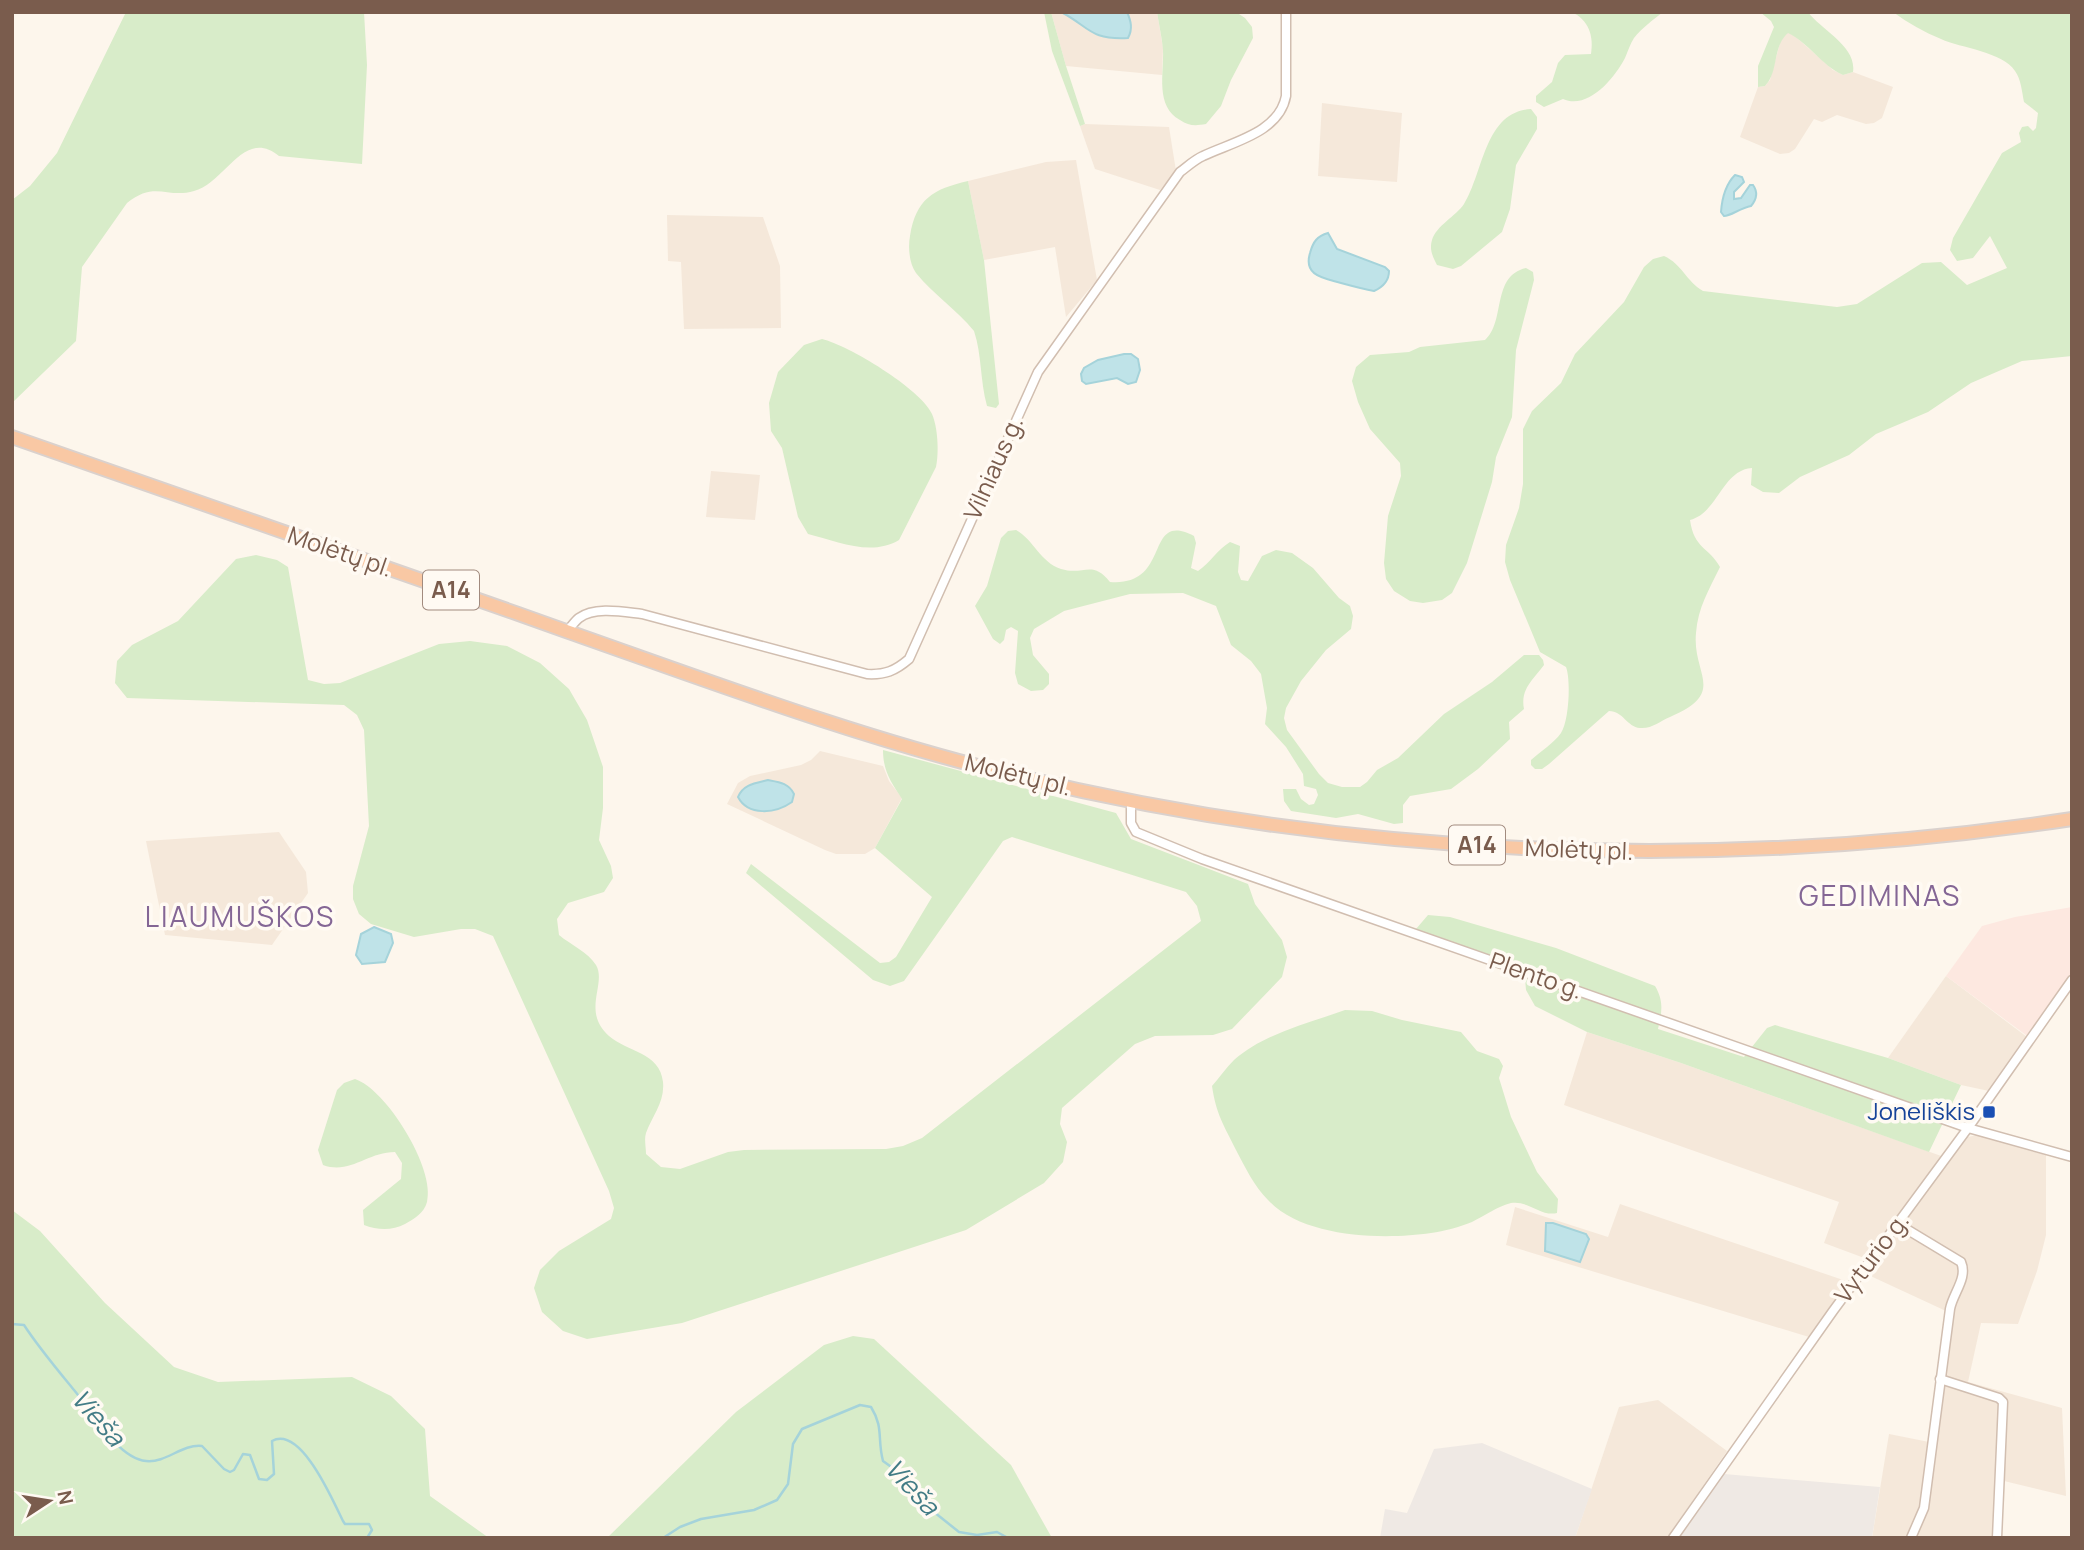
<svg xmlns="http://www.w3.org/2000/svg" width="2084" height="1550" viewBox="0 0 2084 1550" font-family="Manrope,sans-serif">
  <rect width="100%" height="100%" fill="#fdf6ec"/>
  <!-- residential -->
  <g fill="#f5e8da">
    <polygon points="1051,12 1157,12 1163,48 1162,75 1066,66"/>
    <polygon points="1788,32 1796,37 1833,70 1843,75 1853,72 1893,87 1882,118 1874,123 1866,124 1837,115 1822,122 1814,119 1795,149 1789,153 1780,154 1740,137 1758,87 1765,86 1770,80 1781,39"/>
    <polygon points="1322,103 1402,113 1397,182 1318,176"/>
    <polygon points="1085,124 1169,127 1176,171 1160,190 1095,169 1080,126"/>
    <polygon points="1076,160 1097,280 1066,317 1055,247 984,260 968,181 1046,162"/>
    <polygon points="667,215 763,217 780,266 781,328 684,329 681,262 668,261"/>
    <polygon points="711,471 760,475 755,520 706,517"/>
    <polygon points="820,751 883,766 889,781 902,798 875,848 865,854 836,854 825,850 727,804 738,783 750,776 801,765 811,760"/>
    <polygon points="279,832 306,872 308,893 272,945 165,935 146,841"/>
    <polygon points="1946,976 2027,1037 1989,1091 1961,1085 1888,1058"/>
    <polygon points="1587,1032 1681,1063 1944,1157 1867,1259 1824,1243 1839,1202 1564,1105"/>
    <polygon points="1977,1135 2046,1155 2046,1235 2037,1271 2018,1324 1981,1323 1968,1382 2062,1408 2066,1496 2004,1481 2001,1538 1872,1538 1889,1434 1929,1442 1946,1311 1864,1273 1968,1137"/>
    <polygon points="1620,1204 1849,1282 1809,1337 1506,1245 1515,1207 1608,1237"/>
    <polygon points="1658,1400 1727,1451 1667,1538 1575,1538 1619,1407"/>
  </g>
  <!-- commercial -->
  <polygon fill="#fde8e0" points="2072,907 2072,988 2034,1041 1946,976 1982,926 2015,917"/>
  <!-- industrial -->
  <g fill="#efe9e4">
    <polygon points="1482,1443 1592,1489 1575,1538 1380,1538 1385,1509 1407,1513 1434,1449"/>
    <polygon points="1724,1474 1880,1487 1872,1538 1679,1538"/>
  </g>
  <!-- green -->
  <g fill="#d8ecc9">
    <path d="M126 12H364L367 65 362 164 279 156C244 127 226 182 194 191 167 199 155 180 127 203L82 267 76 341 12 403V200L30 186 57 153Z"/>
    <polygon points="1044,12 1051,12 1066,66 1085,124 1080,126 1052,51"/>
    <path d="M1157 12H1236L1245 18 1252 27 1253 38 1231 80 1221 106 1206 124C1195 126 1189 126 1180 120 1155 106 1164 74 1163 50 1162 38 1159 25 1157 12Z"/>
    <path d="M1571 12H1663C1653 20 1642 28 1634 38 1630 44 1628 51 1625 58 1614 79 1588 110 1563 99L1544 107 1536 102V96L1552 82 1558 63 1565 55 1591 54C1594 37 1589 19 1571 12Z"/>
    <path d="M1760 12H1808C1821 30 1857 46 1853 72L1843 75C1821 65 1809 43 1788 33 1772 47 1779 72 1765 86L1758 87V66L1774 27 1771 21Z"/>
    <path d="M1893 12H2072V356L2022 361 1971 383 1928 412 1876 434 1849 455 1800 477 1779 493 1763 492 1751 485 1752 468C1722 470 1718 513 1690 520 1694 549 1709 547 1720 567 1709 590 1698 607 1696 633 1692 675 1728 692 1670 717 1660 721 1652 729 1640 728 1627 727 1623 711 1609 711L1549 764 1542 769H1535L1531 765V760C1540 752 1554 743 1561 733 1569 721 1571 680 1566 667L1540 652 1510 580 1505 562 1506 545 1519 508 1523 484V429L1532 411 1561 383 1575 354 1624 302 1644 267 1653 259 1664 256C1682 264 1686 281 1703 291L1837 307 1857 304 1922 263 1941 262 1967 285 2007 268 1990 236 1973 258 1957 261 1950 250 1953 238 2002 153 2021 142 2019 133 2022 127 2028 126 2033 131 2036 128 2038 113 2024 102C2022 92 2021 79 2015 71 2003 52 1961 48 1941 39 1924 32 1908 23 1893 12Z"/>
    <path d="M1531 109 1537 117V129L1516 165 1510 209 1502 232 1461 266 1453 269 1437 265C1433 257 1429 250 1432 240 1436 226 1456 216 1464 204 1484 172 1484 112 1531 109Z"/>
    <path d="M968 181 984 260 999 404 996 408 987 406C980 381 982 355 974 331 957 310 933 294 916 273 909 263 908 247 910 236 916 199 933 189 968 181Z"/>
    <path d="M1526 268 1533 272 1534 280 1516 350 1512 417 1496 457 1492 482 1467 563 1452 593 1442 600 1423 603 1410 601 1394 591 1386 579 1384 563 1388 516 1401 476 1400 463 1370 429 1358 402 1352 381 1356 367 1370 355 1409 352 1420 347 1485 340C1506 322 1491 276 1526 268Z"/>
    <path d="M822 339C848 345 921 389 932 414 938 428 939 452 936 467L899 540C871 557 836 541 808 534L798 517 782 448 771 431 769 403 778 372 804 345Z"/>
    <path d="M1016 530C1034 540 1040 562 1061 569 1084 576 1092 559 1110 582 1173 587 1143 510 1194 536L1196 543 1191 568 1198 571C1210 563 1217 550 1230 542L1240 546 1238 572 1241 580 1248 581 1262 556 1276 550 1292 553 1313 568 1339 598 1350 606 1353 616 1351 629 1326 650 1301 681 1286 708 1284 718 1287 730 1319 774 1328 783 1342 787H1360L1367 782 1377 770 1398 758 1444 714 1492 682 1524 655H1539L1543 660 1544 665C1533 680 1520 689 1524 709L1509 722 1510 739 1478 769 1451 789 1410 796 1403 805V823L1394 824 1358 814 1336 818 1291 811 1284 801 1283 789H1296L1301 799 1309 805 1314 804 1318 795 1316 789 1304 786 1303 774 1286 747 1265 724 1267 708 1261 674 1251 661 1231 645 1216 606 1183 593 1130 594 1064 611 1034 629 1030 638 1033 655 1049 674V684L1043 690 1031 691 1018 684 1015 673 1018 631 1011 627 1006 630 1004 640 1000 644 993 639 975 606 987 586 1001 538 1008 531Z"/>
    <path d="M256 555 277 560 288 567 308 680 324 684 340 683 439 644 470 641 507 646 540 663 569 689 587 720 603 767V808L599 840 611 866 613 878 604 892 568 903 557 919 559 935C571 945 588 952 596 965 607 984 581 1011 609 1036 627 1052 660 1052 663 1082 665 1102 652 1116 646 1133 644 1139 646 1147 646 1154L661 1167 680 1169 728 1152 744 1150 886 1149 903 1146 922 1138 1201 921 1197 906 1186 892 1012 837 1003 841 904 981 890 986 873 980 746 873 751 864 880 963 889 962 896 957 932 897 875 848 902 799C891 782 883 771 883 750L1116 813 1131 839 1248 884 1255 904 1282 940 1287 957 1282 977 1232 1029 1213 1035 1155 1036 1135 1044 1062 1108 1060 1124 1067 1142 1063 1162 1044 1183 966 1230 682 1323 587 1339 563 1331 542 1312 534 1288 540 1270 559 1251 611 1219 614 1208 609 1191 493 936 475 929H461L414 937 371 924 359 914 353 899V886L369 826 364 730 357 715 344 705 127 698 115 683 117 661 132 645 178 621 236 559Z"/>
    <path d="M1428 915 1450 917 1556 948 1655 986C1664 1001 1662 1012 1658 1029L1744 1057 1767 1028 1775 1025 1888 1058 1961 1085 1929 1152 1681 1063 1587 1032 1535 1006 1526 990 1524 967 1416 929Z"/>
    <path d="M1345 1010 1372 1011 1402 1020 1461 1032 1477 1051 1499 1059 1503 1066 1499 1078 1511 1117 1537 1172 1558 1199 1557 1213C1541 1217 1528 1200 1511 1203 1498 1206 1484 1216 1472 1222 1460 1227 1444 1231 1431 1233 1383 1240 1303 1238 1268 1200 1254 1186 1245 1167 1236 1150 1224 1126 1216 1114 1212 1086 1219 1078 1226 1068 1234 1060 1265 1033 1307 1024 1345 1010Z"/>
    <path d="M355 1079C386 1089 436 1169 427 1202 424 1213 414 1219 405 1224 392 1231 377 1230 364 1225L363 1210 401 1179 402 1163 395 1152C367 1152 350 1175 323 1165L318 1150 337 1090 344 1083Z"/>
    <polygon points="12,1210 40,1231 105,1303 174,1367 218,1382 352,1377 391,1396 425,1429 430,1496 489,1538 12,1538"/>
    <polygon points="853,1336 874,1339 1011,1465 1052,1538 607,1538 736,1412 824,1345"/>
  </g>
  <!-- water -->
  <g fill="#bfe3e8" stroke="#a5d3da" stroke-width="2">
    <path d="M1061 12H1127C1131 21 1133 29 1128 38 1089 40 1090 27 1061 12Z"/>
    <path d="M1735 175 1742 177 1744 182 1734 192V199L1741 198 1750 185H1753C1758 192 1757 199 1751 206 1740 208 1731 216 1724 216L1721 212C1722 198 1725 185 1735 175Z"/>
    <path d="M1328 233 1337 249 1385 267 1389 271C1389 281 1383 287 1374 291 1363 289 1352 286 1341 283 1324 278 1303 276 1310 253 1313 242 1317 236 1328 233Z"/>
    <polygon points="1124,354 1131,354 1138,359 1140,370 1136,382 1128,384 1117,378 1086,384 1082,381 1081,374 1084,368 1098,360"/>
    <path d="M768 780C779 782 789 783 794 794L792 802C775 814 748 816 738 797 743 784 756 783 768 780Z"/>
    <polygon points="374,927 391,934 393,943 385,962 362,964 356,955 361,934"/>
    <polygon points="1546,1223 1553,1223 1586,1234 1589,1239 1580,1262 1545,1251"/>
  </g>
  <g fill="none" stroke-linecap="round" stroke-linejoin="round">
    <!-- stream -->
    <g stroke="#a5d3da" stroke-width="2.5">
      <path d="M12 1324 24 1325C39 1348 56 1368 74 1390 91 1410 117 1458 146 1461 167 1463 181 1444 202 1446L224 1469 230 1472 234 1470 243 1454 250 1455 259 1479 267 1480 274 1474 272 1441C301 1425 333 1501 343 1521L345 1524H369L372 1530 367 1538"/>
      <path d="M663 1538 680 1527 701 1519 754 1510 777 1500 788 1484 793 1444 802 1429 860 1405 871 1407C884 1428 877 1438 883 1461L908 1479 919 1500 959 1532 977 1535 997 1532 1008 1538"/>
    </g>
    <defs>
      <g id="minor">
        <path d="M567 631C571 627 575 621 579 618 595 606 624 612 642 614L867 674C885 675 895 671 909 659L1038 372 1180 172C1187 167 1194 160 1203 156 1232 142 1279 133 1286 96V12"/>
        <polyline points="1131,801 1131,823 1136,832 1202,859 1968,1128 2072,1157"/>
        <path d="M1898 1224 1961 1262C1968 1278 1953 1293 1950 1309L1924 1508 1911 1538"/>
        <polyline points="1940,1379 1999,1398 2003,1402 1997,1538"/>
        <polyline points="1673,1538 1833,1311 1968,1128 2072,980"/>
      </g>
      <path id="trunk" d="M12 437C197 502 382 565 566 631 714 683 860 738 1013 775 1359 860 1720 872 2072 819"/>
    </defs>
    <!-- minor casing -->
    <use href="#minor" stroke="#d1beb0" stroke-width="11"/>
    <!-- trunk casing -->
    <use href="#trunk" stroke="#dad1cd" stroke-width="16"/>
    <!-- minor -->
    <use href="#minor" stroke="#fff" stroke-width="8"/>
    <!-- trunk -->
    <use href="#trunk" stroke="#f9c8a4" stroke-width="12"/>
  </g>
  <!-- markers -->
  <rect fill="#1a4fb4" stroke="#fffaf3" stroke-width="2.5" x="1982" y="1105" width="14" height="14" rx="3.5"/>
  <g text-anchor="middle" stroke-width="7" stroke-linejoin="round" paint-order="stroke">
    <!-- shield labels -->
    <g fill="#fffaf3" stroke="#a28b7f" stroke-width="2">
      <rect x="423" y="570.5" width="56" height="39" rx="5"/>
      <rect x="1449" y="825.5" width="56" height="39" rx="5"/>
    </g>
    <g font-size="23" font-weight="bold" fill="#7a5c4d">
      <text x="451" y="598">A14</text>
      <text x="1477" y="853">A14</text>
    </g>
    <!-- street labels -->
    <g font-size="24" fill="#7a5c4d" stroke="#fffaf3">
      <text transform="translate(994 468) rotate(-66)" y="8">Vilniaus g.</text>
      <text transform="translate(340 552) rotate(19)" y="8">Molėtų pl.</text>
      <text transform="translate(1018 775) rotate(14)" y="8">Molėtų pl.</text>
      <text transform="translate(1579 850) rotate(2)" y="8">Molėtų pl.</text>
      <text transform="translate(1536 976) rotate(19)" y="8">Plento g.</text>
      <text transform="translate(1872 1258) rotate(-53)" y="8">Vyturio g.</text>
    </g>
    <!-- transit labels -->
    <g font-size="24" fill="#164399" stroke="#fffaf3" text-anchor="end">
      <text x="1975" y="1120">Joneliškis</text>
    </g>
    <!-- water labels -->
    <g font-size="26" font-style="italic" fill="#437c86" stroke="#fffaf3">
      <text transform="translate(98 1418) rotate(49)" y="9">Vieša</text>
      <text transform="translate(912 1487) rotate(47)" y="9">Vieša</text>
    </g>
    <!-- quarter labels -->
    <g font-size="28" letter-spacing="2" fill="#846695" stroke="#fffaf3">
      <text x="1880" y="906">GEDIMINAS</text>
      <text x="240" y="927">LIAUMUŠKOS</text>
    </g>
  </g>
  <!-- border -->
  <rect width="2084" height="1550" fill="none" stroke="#7a5c4d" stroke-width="28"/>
  <!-- north arrow -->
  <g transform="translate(49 1501) rotate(78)" stroke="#fffaf3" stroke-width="5" paint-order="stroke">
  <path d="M0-5L12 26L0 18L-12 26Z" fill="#7a5c4d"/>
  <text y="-10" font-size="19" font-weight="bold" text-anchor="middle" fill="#7a5c4d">N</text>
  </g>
</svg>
